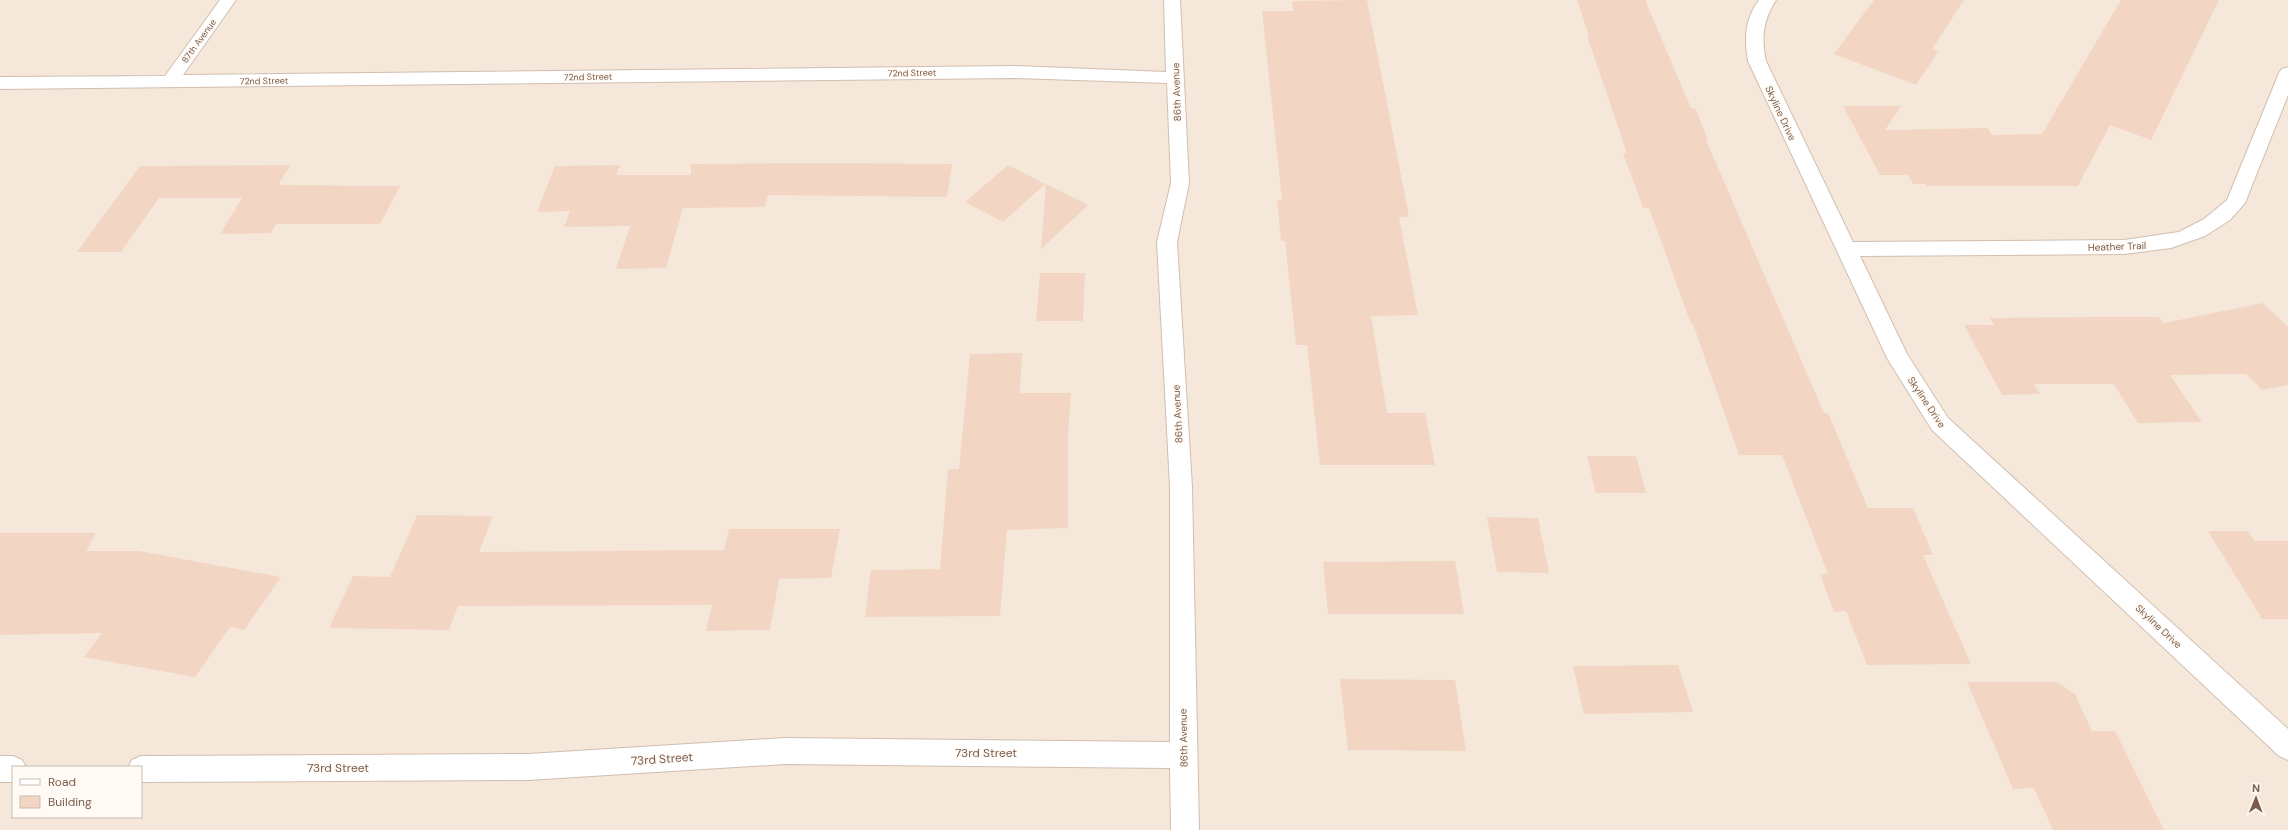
<svg xmlns="http://www.w3.org/2000/svg" width="2288" height="830" viewBox="0 0 2288 830" font-family="'DM Sans',sans-serif">
  <rect width="100%" height="100%" fill="#fdf6ec"/>
  <!-- residential -->
  <path fill="#f5e8da" fill-rule="evenodd" d="M0 0H2288V830H0ZM13 767H141V817H13Z"/>
  <!-- building -->
  <g fill="#f3d5c3">
    <polygon points="1367,0 1409,217 1399,217 1418,315 1371,316 1387,413 1425,413 1435,465 1320,465 1307,345 1296,345 1285,241 1281,241 1277,200 1282,200 1262,11 1293,11 1292,1"/>
    <polygon points="1577,0 1645,0 1691,108 1695,108 1708,140 1706,140 1824,413 1828,413 1868,508 1913,508 1933,555 1923,555 1971,664 1867,665 1846,611 1834,612 1820,574 1828,574 1782,455 1739,455 1693,324 1691,324 1649,208 1643,208 1623,153 1627,153 1587,36 1589,36"/>
    <polygon points="1874,0 1964,0 1932,49 1938,52 1916,85 1834,54"/>
    <polygon points="2121,0 2219,0 2151,140 2110,125 2078,186 1927,186 1926,184 1913,184 1908,175 1880,175 1843,106 1901,106 1885,130 1988,128 1992,135 2042,134"/>
    <polygon points="812,163 952,164 947,197 768,195 765,207 683,208 666,268 616,269 630,226 564,227 570,211 537,212 555,166 620,165 616,175 691,175 691,164"/>
    <polygon points="291,165 278,185 400,186 380,224 276,224 271,233 220,234 242,198 159,198 121,252 77,252 140,166"/>
    <polygon points="1008,165 1045,184 1003,222 965,202"/>
    <polygon points="1046,184 1088,205 1041,249"/>
    <polygon points="1040,273 1085,273 1083,321 1036,321"/>
    <polygon points="2263,303 2288,327 2288,385 2262,390 2246,374 2170,375 2202,422 2138,423 2114,384 2034,384 2040,394 2002,395 1964,325 1994,325 1990,318 2095,317 2159,317 2164,323"/>
    <polygon points="1022,353 1020,393 1071,393 1068,434 1068,528 1007,530 1000,616 865,617 871,570 940,569 948,469 959,469 970,354"/>
    <polygon points="1587,456 1636,456 1646,493 1596,493"/>
    <polygon points="417,515 493,516 479,552 724,550 729,529 840,529 831,578 779,579 770,630 706,631 712,605 458,606 449,630 329,628 353,576 390,577"/>
    <polygon points="1487,517 1538,518 1549,573 1497,572"/>
    <polygon points="2208,531 2248,531 2254,541 2288,541 2288,619 2262,619"/>
    <polygon points="0,533 96,533 86,551 139,551 281,577 244,630 230,627 195,677 84,657 102,633 0,635"/>
    <polygon points="1455,561 1464,614 1328,614 1323,562"/>
    <polygon points="1678,665 1693,712 1584,714 1573,666"/>
    <polygon points="1340,679 1455,680 1466,751 1348,750"/>
    <polygon points="1967,682 2056,682 2075,694 2092,731 2115,731 2164,830 2053,830 2034,788 2013,789"/>
  </g>
  <g fill="none" stroke-linecap="round" stroke-linejoin="round">
    <defs>
      <g id="street">
        <polygon points="220,0 236,0 183,75 1014,66 1166,72 1164,0 1180,0 1189,183 1177,242 1192,487 1199,830 1171,830 1170,768 785,764 528,780 141,782 141,767 128,767 132,760 141,756 528,754 785,738 1170,742 1170,487 1157,242 1171,183 1167,83 1014,78 0,89 0,77 165,76"/>
        <path d="M1759 0H1776C1763 20 1761 38 1766 61L1853 242 2124 240 2179 232 2204 219 2227 200 2279 73 2282 69 2288 67V95L2245 203 2230 220 2205 236 2171 248 2124 254 1860 256 1907 354 1948 418 2288 729V760L2279 756 1932 430 1887 358 1748 61C1744 38 1745 19 1759 0Z"/>
        <polygon points="0,756 13,756 22,760 26,767 13,767 13,782 0,782"/>
      </g>
    </defs>
    <!-- street casing -->
    <use href="#street" stroke="#d1beb0" stroke-width="2"/>
    <!-- street -->
    <use href="#street" fill="#fff" fill-rule="evenodd"/>
  </g>
  <g text-anchor="middle" stroke-width="3" stroke-linejoin="round" paint-order="stroke">
    <!-- far-street labels -->
    <g font-size="9" fill="#7a5c4d" stroke="#fffaf3">
      <text transform="translate(199 41) rotate(-54)" y="3">87th Avenue</text>
      <text transform="translate(912 73) rotate(-1)" y="3">72nd Street</text>
      <text transform="translate(588 77) rotate(-1)" y="3">72nd Street</text>
      <text transform="translate(264 81) rotate(-1)" y="3">72nd Street</text>
    </g>
    <!-- street labels -->
    <g font-size="10" fill="#7a5c4d" stroke="#fffaf3">
      <text transform="translate(1176 92) rotate(-92)" y="4">86th Avenue</text>
      <text transform="translate(1781 113) rotate(65)" y="4">Skyline Drive</text>
      <text transform="translate(2117 246) rotate(-2)" y="4">Heather Trail</text>
      <text transform="translate(1927 402) rotate(56)" y="4">Skyline Drive</text>
      <text transform="translate(1177 414) rotate(-93)" y="4">86th Avenue</text>
      <text transform="translate(2159 626) rotate(43)" y="4">Skyline Drive</text>
      <text transform="translate(1183 738) rotate(-91)" y="4">86th Avenue</text>
    </g>
    <!-- near-street labels -->
    <g font-size="12" fill="#7a5c4d" stroke="#fffaf3">
      <text x="986" y="757">73rd Street</text>
      <text transform="translate(662 759) rotate(-4)" y="4">73rd Street</text>
      <text x="338" y="772">73rd Street</text>
    </g>
  </g>
  <!-- legend -->
  <rect x="12" y="766" width="130" height="52" fill="#fffaf3" stroke="#cabbb1"/>
  <rect x="20" y="779" width="20" height="6" fill="#ffffff" stroke="#cabbb1"/>
  <text x="48" y="786" font-size="12" fill="#7a5c4d">Road</text>
  <rect x="20" y="796" width="20" height="12" fill="#f3d5c3" stroke="#cabbb1"/>
  <text x="48" y="806" font-size="12" fill="#7a5c4d">Building</text>
  <!-- north arrow -->
  <g transform="translate(2256 798) rotate(1)" stroke="#fffaf3" stroke-width="3" paint-order="stroke">
  <path d="M0-3L7 15L0 10L-7 15Z" fill="#7a5c4d"/>
  <text y="-6" font-size="11" font-weight="bold" text-anchor="middle" fill="#7a5c4d">N</text>
  </g>
</svg>
